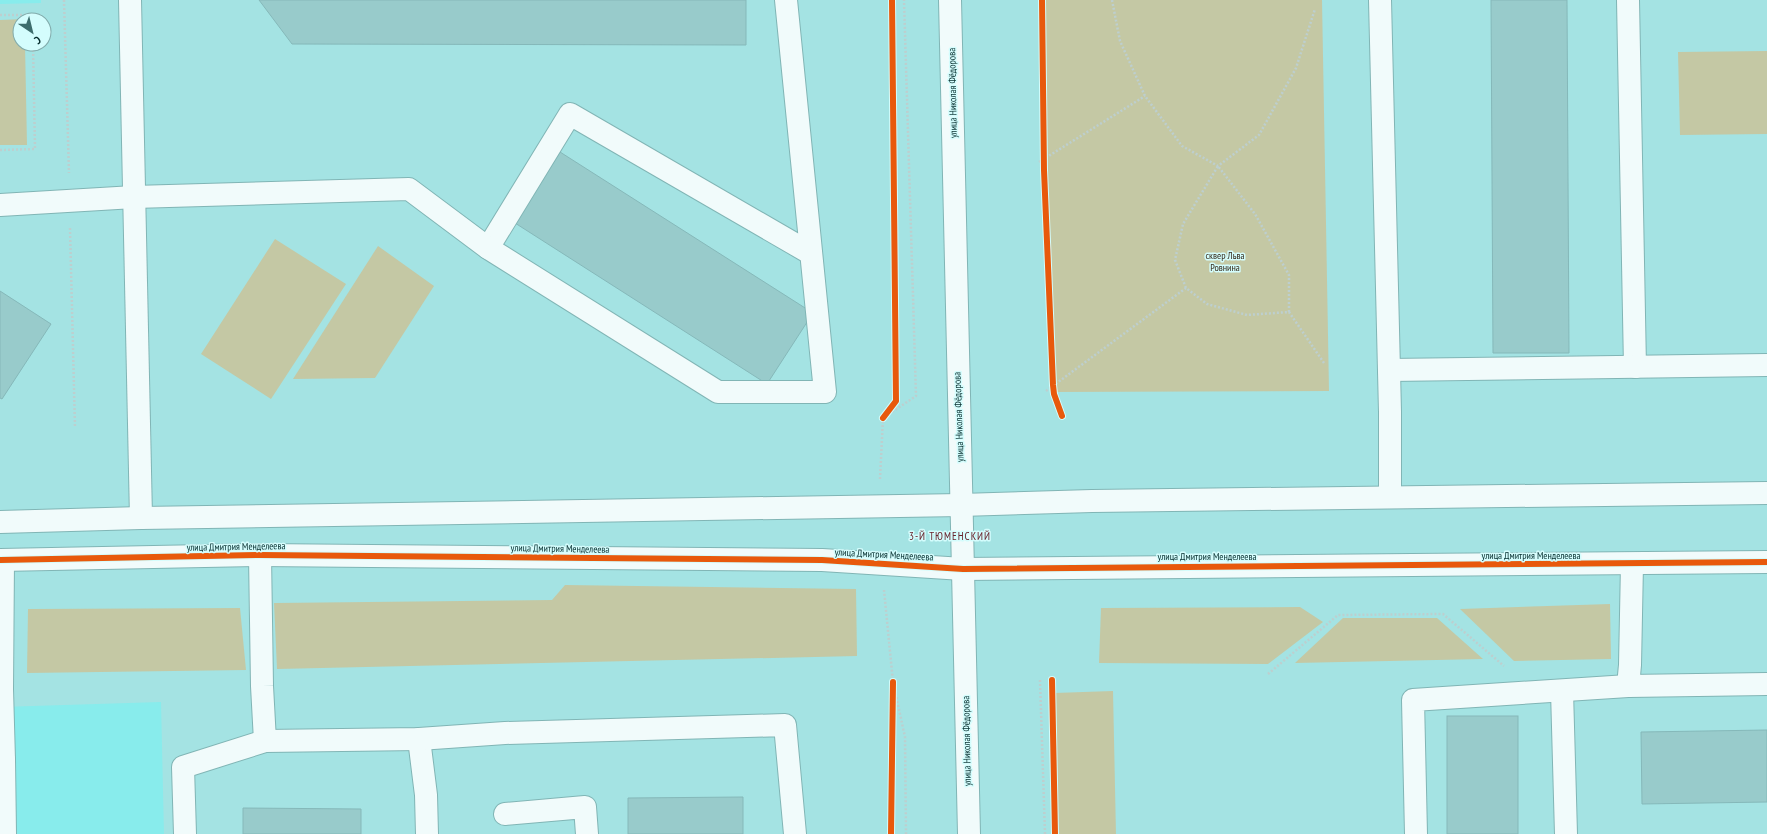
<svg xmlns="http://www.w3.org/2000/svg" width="1767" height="834" viewBox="0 0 1767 834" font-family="'PT Sans Narrow',sans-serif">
  <rect width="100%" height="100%" fill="#a4e3e3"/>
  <!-- built -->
  <g fill="#88ecec">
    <polygon points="0,0 41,0 41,3 0,4"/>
    <polygon points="161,702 164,834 0,834 0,707"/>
  </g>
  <!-- green -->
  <g fill="#c4c8a4">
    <polygon points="1045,0 1322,0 1329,391 1051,392"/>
    <polygon points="25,19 20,20 20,44 25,44 27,145 0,145 0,20"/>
    <polygon points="1767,51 1767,134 1680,135 1678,52"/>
    <polygon points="275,239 346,284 271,399 201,354"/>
    <polygon points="378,246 434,286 375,378 293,379"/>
    <polygon points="565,585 856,589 857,656 277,669 274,603 552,600"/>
    <polygon points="1610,604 1611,659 1514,661 1460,609"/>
    <polygon points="1300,607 1323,622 1268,664 1099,663 1101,608"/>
    <polygon points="240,608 246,670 27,673 28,609"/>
    <polygon points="1343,618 1437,618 1483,659 1295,663"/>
    <polygon points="1113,691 1116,834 1057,834 1054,693"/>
  </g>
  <!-- building -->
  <g fill="#98cbcb" stroke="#85b8b9">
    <polygon points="259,0 746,0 746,45 292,44"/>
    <polygon points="1491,0 1567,0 1569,353 1493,353"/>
    <polygon points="560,152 813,313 767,384 515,223"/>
    <polygon points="0,291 51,324 2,399 0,398"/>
    <rect x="1447" y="716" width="71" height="118"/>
    <polygon points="1767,730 1767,802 1642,804 1641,732"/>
    <polygon points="743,797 743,834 628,834 628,798"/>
    <polygon points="243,808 361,809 361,834 243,834"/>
  </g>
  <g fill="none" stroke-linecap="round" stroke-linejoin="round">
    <defs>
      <g id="minor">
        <polyline points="130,0 141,518"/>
        <polyline points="786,0 825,392 718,392 488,248 570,114 810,253"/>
        <path d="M950 0C955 278 961 556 969 834"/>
        <polyline points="1380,0 1390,412 1390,497"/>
        <polyline points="1628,0 1635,367"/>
        <polyline points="0,205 134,197 409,189 488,248"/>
        <polyline points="1389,370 1767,365"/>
        <polyline points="0,522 141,518 961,505 1092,501 1767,493"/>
        <polyline points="260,555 262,686 265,741"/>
        <polyline points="0,560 260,555 822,560 963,569 1767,562"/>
        <polyline points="3,560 2,689 4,760"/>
        <polyline points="1632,564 1630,665 1628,686 1767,684"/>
        <polyline points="1562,691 1566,834"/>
        <polyline points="419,739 426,795 427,834"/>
        <polyline points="0,760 4,760 5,834"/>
        <polyline points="505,814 585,807 587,834"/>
        <polyline points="185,834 183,767 265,741 419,739 505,733 785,725 795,834"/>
        <polyline points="1416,834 1413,700 1628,686"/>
      </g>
    </defs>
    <!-- minor casing -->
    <use href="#minor" stroke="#81b5b5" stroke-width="24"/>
    <!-- path -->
    <g stroke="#bdcfcf" stroke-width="2.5" stroke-dasharray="2 2" stroke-linecap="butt">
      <polyline points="64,0 69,173"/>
      <polyline points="1112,0 1120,41 1145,96 1182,146 1218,166 1259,135 1296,68 1315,9"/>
      <polyline points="0,15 33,15 33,20"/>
      <polyline points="0,150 35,149 33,44"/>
      <polyline points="1039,162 1145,96"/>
      <polyline points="70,228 75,428"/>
      <polyline points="1289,312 1289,275 1255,214 1218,166 1183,224 1175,260 1186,288 1207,304 1247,315 1289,312 1324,363"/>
      <polyline points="1046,391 1186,288"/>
      <polyline points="880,479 883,418 916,396 904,0"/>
      <polyline points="884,590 893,682 905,737 906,834"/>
      <polyline points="1268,674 1338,615 1443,614 1504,666"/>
      <polyline points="1040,680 1045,834"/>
    </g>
    <!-- minor -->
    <use href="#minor" stroke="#f1fbfb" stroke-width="22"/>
    <defs>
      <g id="cycleway">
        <polyline points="1042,0 1044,170 1053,385 1054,394 1062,416"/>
        <polyline points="883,418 896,401 892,0"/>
        <polyline points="0,560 260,555 822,560 963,569 1767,562"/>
        <polyline points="1052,680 1055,834"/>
        <polyline points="891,834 893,682"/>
      </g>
    </defs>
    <!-- cycleway casing -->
    <use href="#cycleway" stroke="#d4fdfd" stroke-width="8"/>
    <!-- cycleway -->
    <use href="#cycleway" stroke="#e8590c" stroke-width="6"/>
  </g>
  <g text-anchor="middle" stroke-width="3" stroke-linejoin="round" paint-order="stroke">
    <!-- street labels -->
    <g font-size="10" fill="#052d2d" stroke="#d4fdfd">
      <text transform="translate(952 93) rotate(-91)" y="4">улица Николая Фёдорова</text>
      <text transform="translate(958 417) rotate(-92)" y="4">улица Николая Фёдорова</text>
      <text transform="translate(236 546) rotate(-1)" y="4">улица Дмитрия Менделеева</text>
      <text transform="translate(560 548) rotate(1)" y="4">улица Дмитрия Менделеева</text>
      <text transform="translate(884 554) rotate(3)" y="4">улица Дмитрия Менделеева</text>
      <text x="1531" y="559">улица Дмитрия Менделеева</text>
      <text x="1207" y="560">улица Дмитрия Менделеева</text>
      <text transform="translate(966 741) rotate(-91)" y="4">улица Николая Фёдорова</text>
    </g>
    <!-- park labels -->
    <g font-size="10" fill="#342817" stroke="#d4fdfd">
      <text x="1225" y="259">сквер Льва<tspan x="1225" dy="12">Ровнина</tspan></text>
    </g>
    <!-- neighbourhood labels -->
    <g font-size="11" letter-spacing="1" fill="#69232c" stroke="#d4fdfd">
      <text x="950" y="540">3-Й ТЮМЕНСКИЙ</text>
    </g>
  </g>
  <!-- north arrow -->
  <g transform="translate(32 32) rotate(145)"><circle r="19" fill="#d4fdfd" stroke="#81aaaa"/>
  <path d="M0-3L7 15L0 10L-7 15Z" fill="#3d6d6d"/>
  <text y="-6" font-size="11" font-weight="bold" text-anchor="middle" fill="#052d2d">С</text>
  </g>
</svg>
